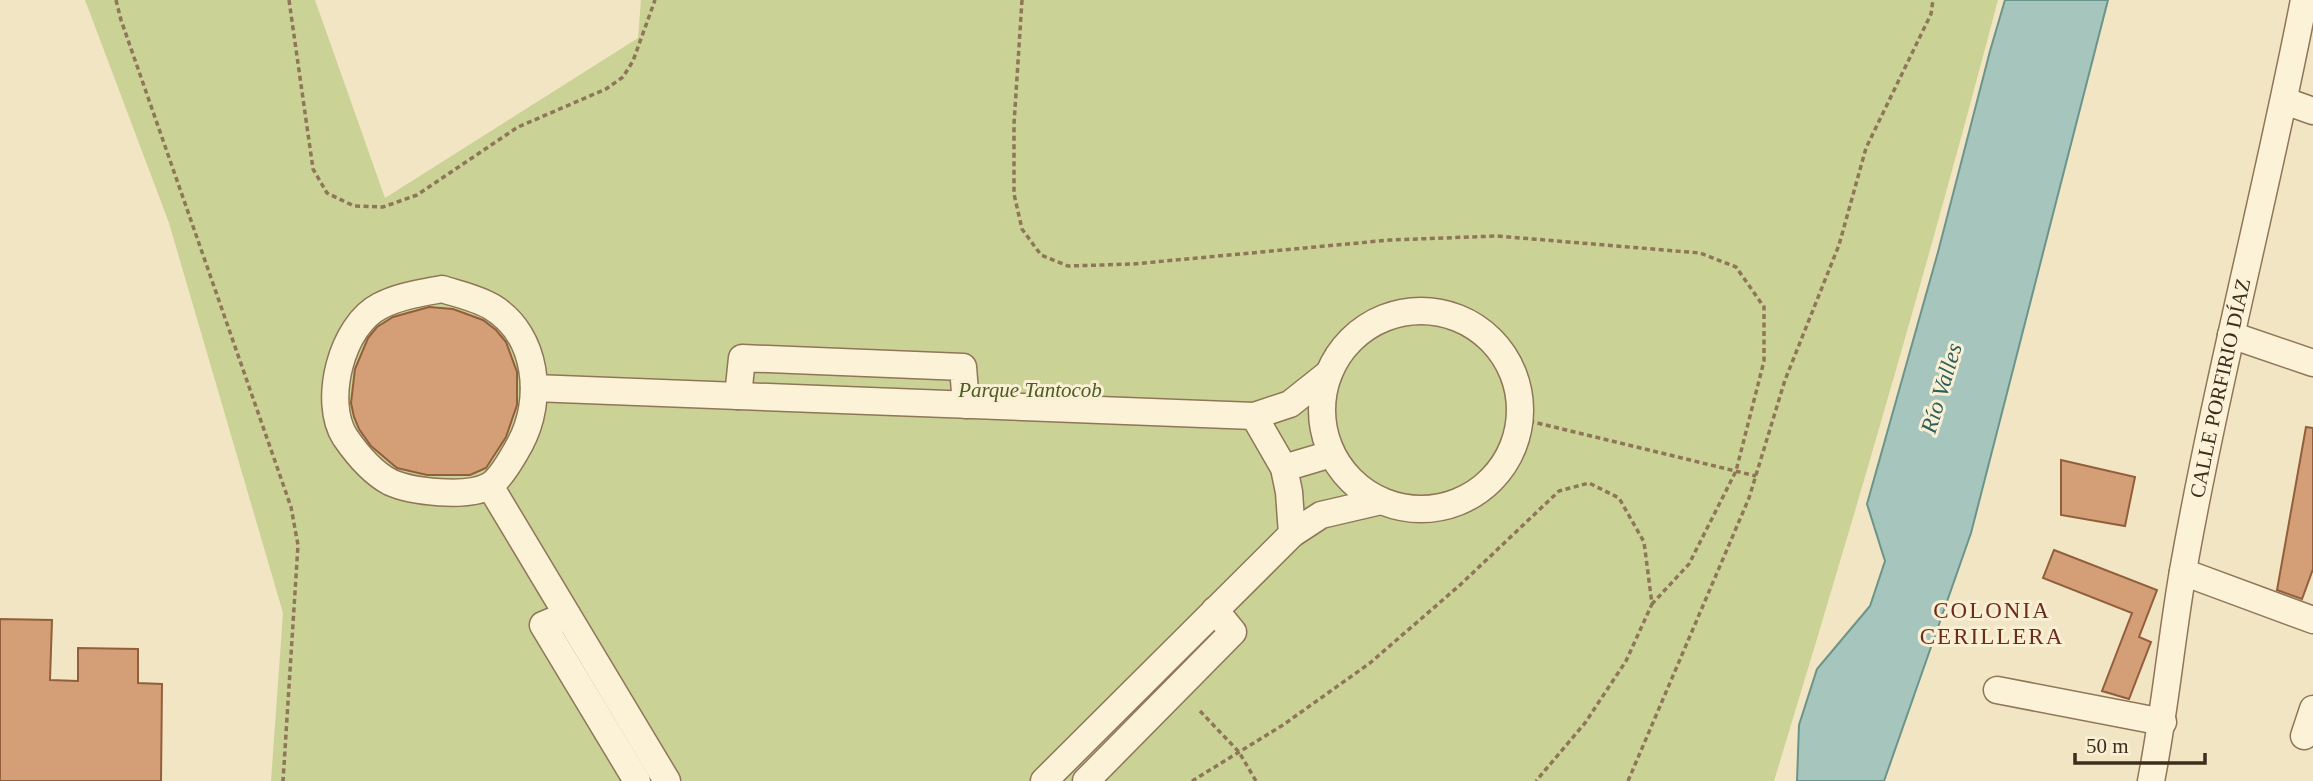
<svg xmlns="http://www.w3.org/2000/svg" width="2313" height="781" viewBox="0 0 2313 781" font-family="'Times New Roman',serif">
  <rect width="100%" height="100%" fill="#f2e5c4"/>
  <!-- green -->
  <path fill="#cad296" d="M85 0H315L385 198 638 38 641 0H1998C1929 262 1853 522 1774 781H271L283 613 169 223Z"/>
  <!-- water -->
  <polygon fill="#a6c5bc" stroke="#6b948b" stroke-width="2" points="2005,0 2108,0 1971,533 1884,781 1797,781 1799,725 1817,669 1870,606 1885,561 1867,504 1938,252 1990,51"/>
  <!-- building -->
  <g fill="#d49f76" stroke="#915f3b" stroke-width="2">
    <polygon points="429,307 453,309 483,320 496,330 506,342 517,372 517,405 506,437 486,468 470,475 427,475 397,468 371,446 359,429 354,417 351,403 355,369 368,338 377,327 393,317"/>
    <polygon points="2306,427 2313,428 2313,569 2302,599 2277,590"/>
    <polygon points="2061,460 2135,477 2125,526 2061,515"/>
    <polygon points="2054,550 2157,590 2139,637 2151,642 2129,699 2102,691 2132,613 2043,578"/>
    <polygon points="0,619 52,620 50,680 78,681 78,648 138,649 138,683 162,684 161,781 0,781"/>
  </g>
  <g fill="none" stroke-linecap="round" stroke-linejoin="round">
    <defs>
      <g id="minor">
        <polyline points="2285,101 2313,111"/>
        <path d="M442 289C458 294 477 298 492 307 538 335 544 400 520 444 514 455 500 480 489 486 467 498 412 492 390 482 373 473 356 453 345 437 322 401 342 325 380 306 399 296 421 293 442 289Z"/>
        <circle cx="1421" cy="410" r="99"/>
        <polyline points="2231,335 2313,363"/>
        <polyline points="534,388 1254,416 1290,404 1329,373"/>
        <polyline points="738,396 742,358 963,367 966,405"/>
        <polyline points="1254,416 1284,468 1289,492 1292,534"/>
        <polyline points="1284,468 1331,454"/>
        <polyline points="490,486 667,781"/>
        <polyline points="2183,572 2313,620"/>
        <polyline points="567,615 543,625 637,781"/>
        <polyline points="1997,690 2163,722"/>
        <polyline points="2304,736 2313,709"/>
        <polyline points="1044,781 1292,534 1321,515 1381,501"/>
        <polyline points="1086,781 1233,632 1215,610"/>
        <path id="s1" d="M2151 781C2165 711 2171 641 2183 571 2217 379 2267 191 2304 0"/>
      </g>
    </defs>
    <!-- minor casing -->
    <use href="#minor" stroke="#8f7658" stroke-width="29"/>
    <!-- path -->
    <g stroke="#8f7658" stroke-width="3.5" stroke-dasharray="5 3.5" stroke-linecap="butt">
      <polyline points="116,0 121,20 291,507 298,545 283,781"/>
      <polyline points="289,0 313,169 327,193 354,206 383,207 417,195 518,127 606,89 623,77 633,61 655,0"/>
      <polyline points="1022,0 1014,124 1014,194 1022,229 1041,255 1068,266 1133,264 1390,240 1497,236 1700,253 1736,267 1764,307 1764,361 1736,471 1689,564 1652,604"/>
      <polyline points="1521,419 1756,476"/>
      <polyline points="1200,711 1239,752 1256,781"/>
      <polyline points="1192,781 1283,725 1370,663 1460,585 1559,491 1589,483 1619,498 1644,542 1652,604 1626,661 1585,723 1536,781"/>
      <polyline points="1628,781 1749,498 1785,380 1839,245 1866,148 1931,14 1933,0"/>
    </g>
    <!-- minor -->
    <use href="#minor" stroke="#fcf2d8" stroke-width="26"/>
  </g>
  <g text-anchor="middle" stroke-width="6" stroke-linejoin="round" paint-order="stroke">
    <!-- street labels -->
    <g font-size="21" fill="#3d2d1d" stroke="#f9efd4">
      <text dy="7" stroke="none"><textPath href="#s1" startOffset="399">CALLE PORFIRIO DÍAZ</textPath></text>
    </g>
    <!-- park labels -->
    <g font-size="21" font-style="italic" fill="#4c5c22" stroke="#f9efd4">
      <text x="1030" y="397">Parque Tantocob</text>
    </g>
    <!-- water labels -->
    <g font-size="23" font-style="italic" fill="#2b5f5c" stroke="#f9efd4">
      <text transform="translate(1941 388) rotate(-73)" y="8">Río Valles</text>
    </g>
    <!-- neighbourhood labels -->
    <g font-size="23" letter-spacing="2" fill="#6e2c18" stroke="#f9efd4">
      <text x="1992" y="618">COLONIA<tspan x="1992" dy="26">CERILLERA</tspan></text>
    </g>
  </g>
  <!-- scale -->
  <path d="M2075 753v10h130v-10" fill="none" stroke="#3d2d1d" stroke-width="3.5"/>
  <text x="2086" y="753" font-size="21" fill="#3d2d1d" stroke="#f9efd4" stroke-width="5" paint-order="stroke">50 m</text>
</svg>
